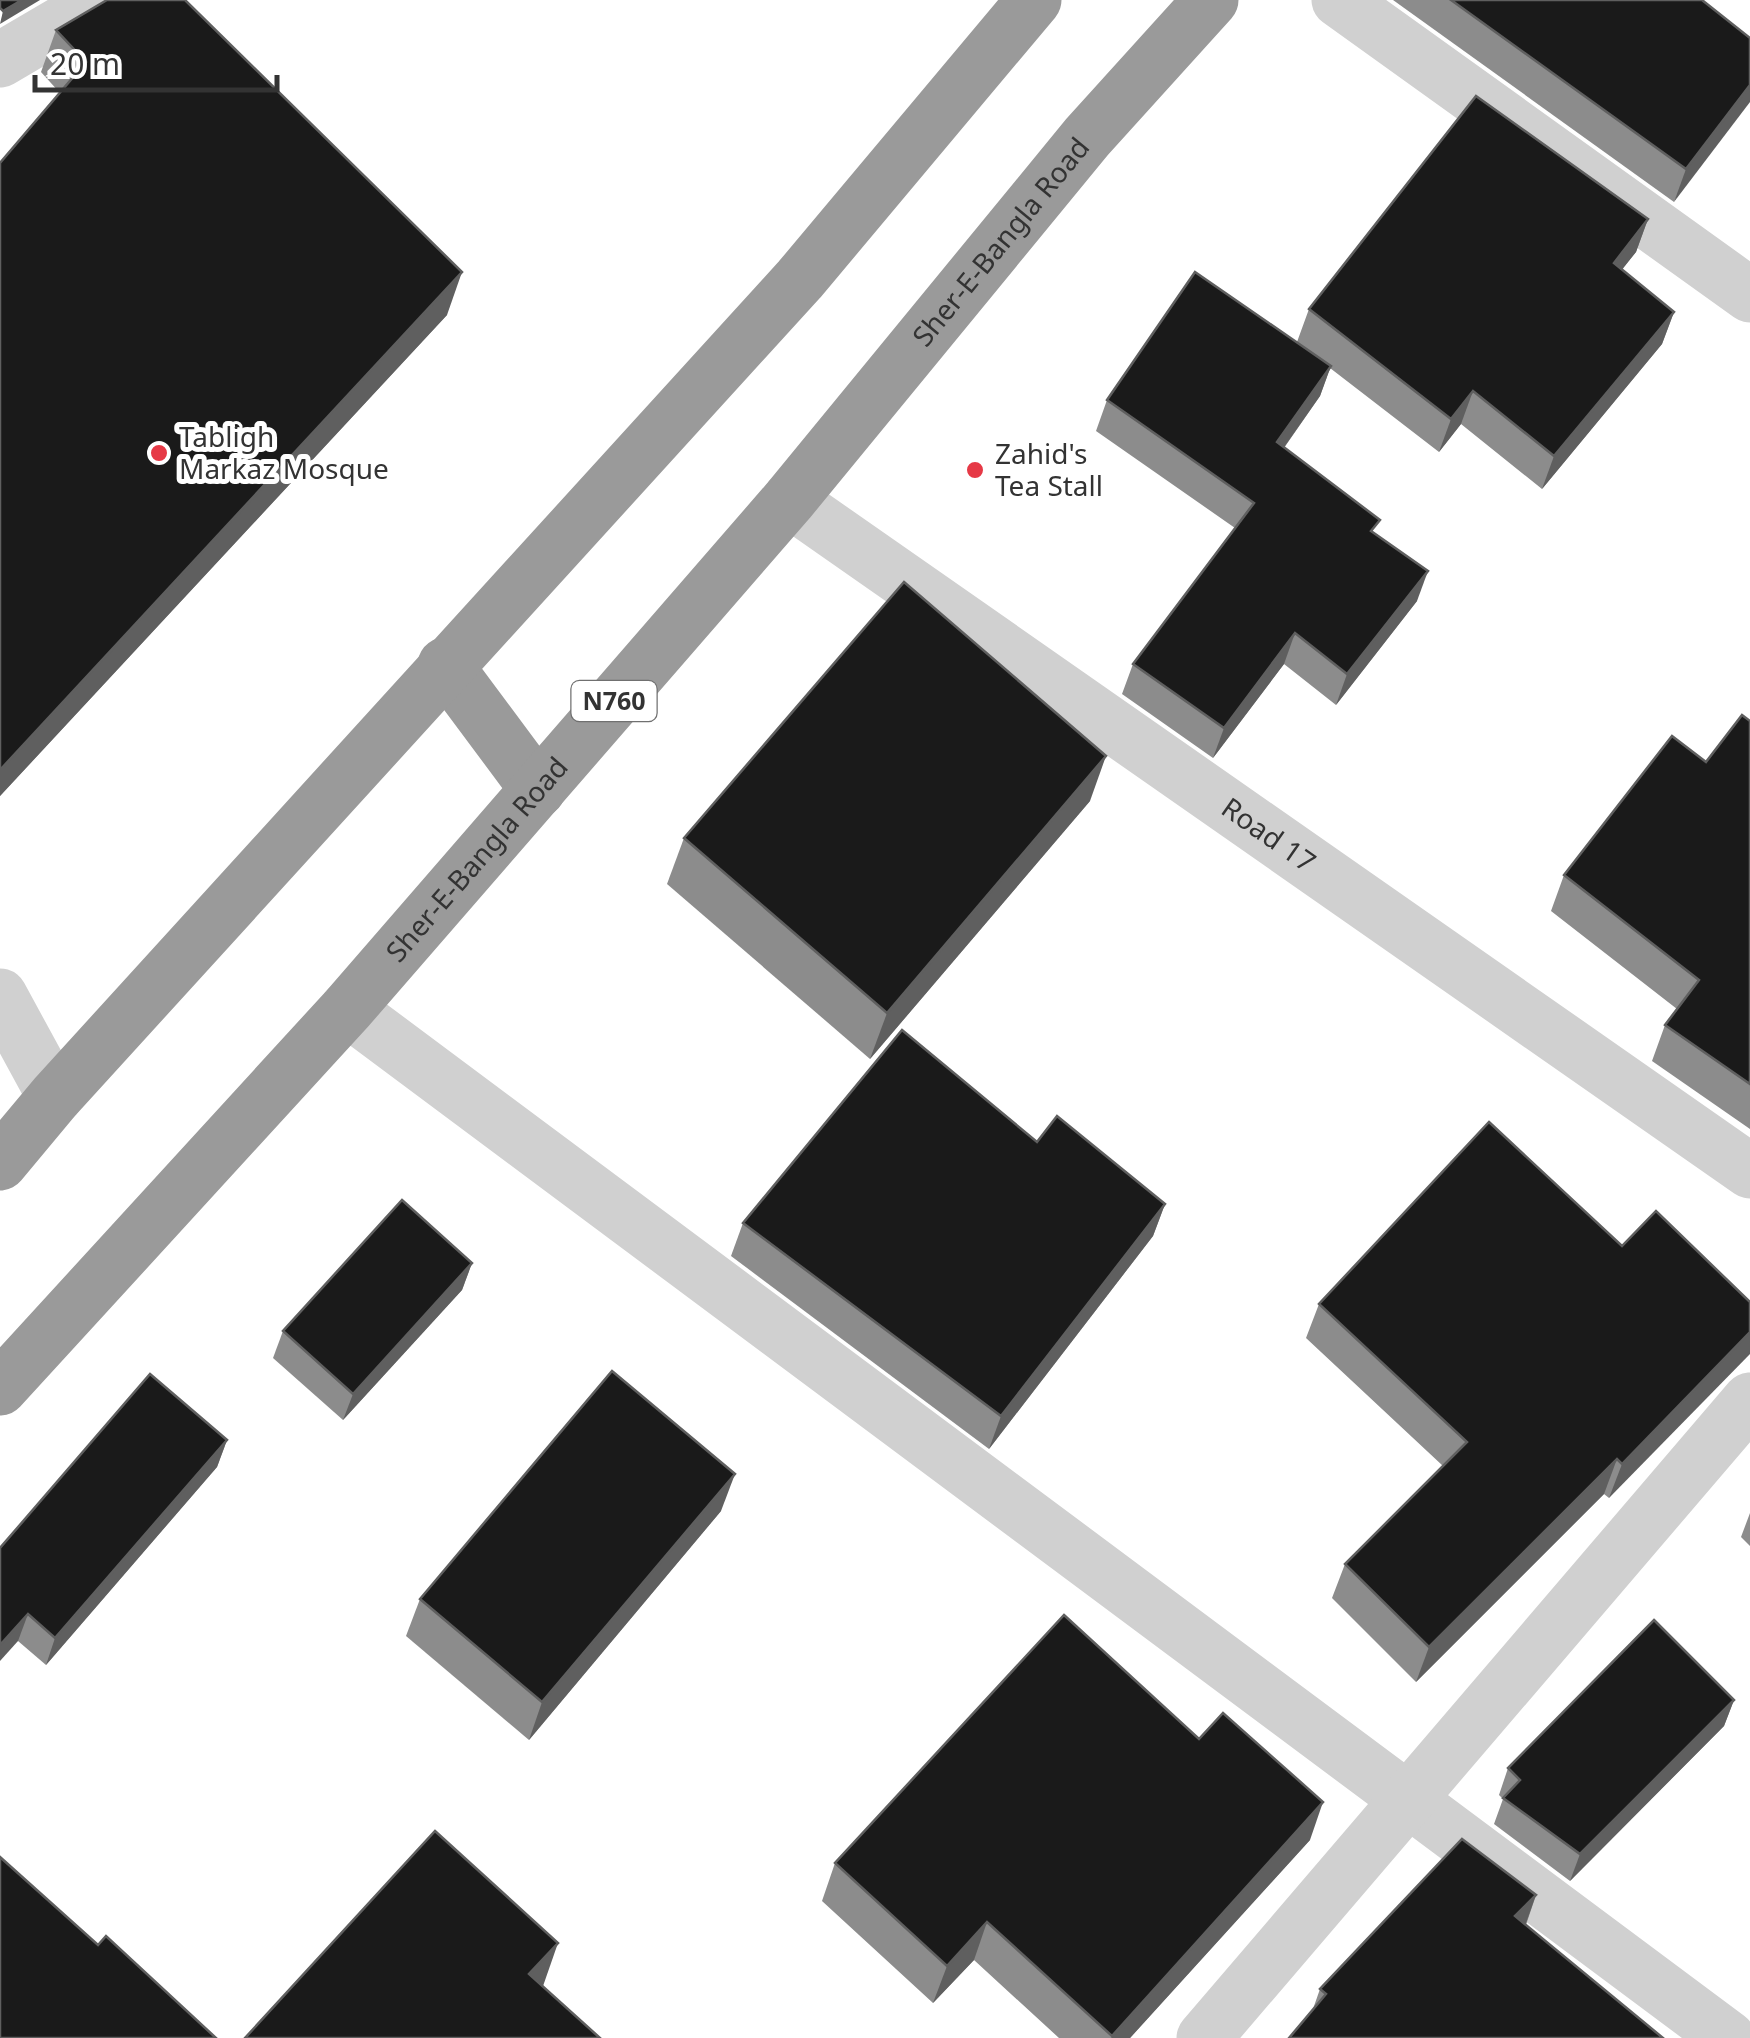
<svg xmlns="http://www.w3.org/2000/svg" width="1750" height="2038" viewBox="0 0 1750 2038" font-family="'Noto Sans',sans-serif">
  <rect width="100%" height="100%" fill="#fff"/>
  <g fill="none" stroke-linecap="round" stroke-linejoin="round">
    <!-- street -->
    <g stroke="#d0d0d0" stroke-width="55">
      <polyline points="1339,0 1750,295"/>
      <polyline points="0,60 102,0"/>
      <path id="s1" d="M789 500 1750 1171"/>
      <polyline points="0,996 55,1097"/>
      <polyline points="347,1009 1728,2038"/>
      <polyline points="1204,2038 1750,1400"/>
    </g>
    <!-- highway -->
    <g stroke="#9a9a9a" stroke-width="55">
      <polyline points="445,665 538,790"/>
      <polyline points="0,1163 55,1097 800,279 1034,0"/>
      <path id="s2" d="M0 1388 347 1009 789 500 1087 137 1211 0"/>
    </g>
  </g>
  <!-- wall -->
  <g fill="#8c8c8c">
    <polygon points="1393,0 1702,0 1750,38 1674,202"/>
    <polygon points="56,30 447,315 0,796 0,163 60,93 41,72"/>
    <polygon points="1648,219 1636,252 1622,269 1674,312 1662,344 1542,489 1461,424 1439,452 1330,368 1320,396 1284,448 1375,534 1417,601 1336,705 1284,664 1213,758 1122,694 1133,664 1235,528 1096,431 1107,400 1308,350 1297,342 1309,309"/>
    <polygon points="1750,721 1750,1129 1652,1061 1665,1025 1677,1009 1551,911 1564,875 1706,762"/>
    <polygon points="1090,801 870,1059 667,884 684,838"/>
    <polygon points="1037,1142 1165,1204 1153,1236 989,1449 731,1256 743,1223"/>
    <polygon points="1622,1246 1750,1302 1609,1498 1604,1494 1416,1682 1332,1598 1345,1564 1443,1466 1306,1338 1319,1304"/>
    <polygon points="472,1263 462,1290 343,1420 273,1358 283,1331"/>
    <polygon points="227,1440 217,1467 46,1665 18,1641 0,1548"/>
    <polygon points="721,1511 529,1740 406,1636 420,1599"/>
    <polygon points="1750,1513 1750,1546 1741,1537"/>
    <polygon points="1734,1700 1724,1726 1570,1881 1494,1824 1503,1799 1499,1795 1508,1768"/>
    <polygon points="1199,1739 1310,1840 1130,2038 1059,2038 974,1960 933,2003 822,1901 835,1863"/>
    <polygon points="1536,1895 1526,1925 1313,2009 1320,1989"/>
  </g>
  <!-- shaded-wall -->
  <g fill="#5f5f5f">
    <polygon points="22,0 40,0 0,24 3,11"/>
    <polygon points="1750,85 1750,102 1674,202 1686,169"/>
    <polygon points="1648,219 1636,252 1602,295 1614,263"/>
    <polygon points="462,272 447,315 0,796 0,770"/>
    <polygon points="1674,312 1662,344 1542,489 1554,456"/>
    <polygon points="1331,366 1320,396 1266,473 1277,442"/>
    <polygon points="1473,391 1461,424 1439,452 1451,419"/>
    <polygon points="1428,571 1417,601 1336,705 1347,674"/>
    <polygon points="1295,633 1284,664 1213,758 1224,728"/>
    <polygon points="1106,756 1090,801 870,1059 887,1013"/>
    <polygon points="1165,1204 1153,1236 989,1449 1001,1416"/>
    <polygon points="472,1263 462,1290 343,1420 353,1394"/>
    <polygon points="1750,1332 1750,1354 1609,1498 1622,1464"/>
    <polygon points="227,1440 217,1467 46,1665 55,1638"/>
    <polygon points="1617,1459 1604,1494 1416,1682 1429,1647"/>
    <polygon points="735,1474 721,1511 529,1740 542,1702"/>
    <polygon points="28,1614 18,1641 0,1661 0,1645"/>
    <polygon points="1734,1700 1724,1726 1570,1881 1580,1854"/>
    <polygon points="1323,1802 1310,1840 1130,2038 1111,2038"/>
    <polygon points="1536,1895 1525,1926 1515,1916"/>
    <polygon points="987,1922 974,1960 933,2003 947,1966"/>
    <polygon points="558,1943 542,1989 529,1974"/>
  </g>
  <!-- building -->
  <g fill="#1a1a1a" stroke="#5f5f5f" stroke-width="2.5">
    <polygon points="0,0 22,0 3,11 0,8"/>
    <polygon points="107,0 185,0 462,272 0,770 0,163 86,62 56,30"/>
    <polygon points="1451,0 1702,0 1750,38 1750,85 1686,169"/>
    <polygon points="1476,96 1648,219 1614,263 1674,312 1554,456 1473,391 1451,419 1309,309"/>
    <polygon points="1195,272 1331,366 1277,442 1380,520 1371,531 1428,571 1347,674 1295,633 1224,728 1133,664 1254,503 1107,400"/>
    <polygon points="904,582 1106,756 887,1013 684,838"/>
    <polygon points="1742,715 1750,721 1750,1084 1665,1025 1699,980 1564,875 1672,736 1706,762"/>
    <polygon points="902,1030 1037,1142 1057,1116 1165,1204 1001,1416 743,1223"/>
    <polygon points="1489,1122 1622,1246 1656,1211 1750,1302 1750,1332 1622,1464 1617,1459 1429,1647 1345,1564 1467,1442 1319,1304"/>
    <polygon points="402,1200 472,1263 353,1394 283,1331"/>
    <polygon points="612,1371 735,1474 542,1702 420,1599"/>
    <polygon points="150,1374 227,1440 55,1638 28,1614 0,1645 0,1548"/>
    <polygon points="1064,1615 1199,1739 1223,1713 1323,1802 1112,2036 987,1922 947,1966 835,1863"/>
    <polygon points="1654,1620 1734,1700 1580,1854 1503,1798 1520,1780 1508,1768"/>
    <polygon points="435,1831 558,1943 529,1974 600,2038 245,2038"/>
    <polygon points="1462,1839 1536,1895 1515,1916 1663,2038 1289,2038 1326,1994 1320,1989"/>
    <polygon points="0,1857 98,1945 106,1936 216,2038 0,2038"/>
  </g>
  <!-- markers -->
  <g fill="#e63946" stroke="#fff" stroke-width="4">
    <circle cx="159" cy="453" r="10"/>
    <circle cx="975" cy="470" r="10"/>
  </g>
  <g text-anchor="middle" stroke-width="10" stroke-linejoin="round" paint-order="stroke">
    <!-- shield labels -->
    <rect fill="#fff" stroke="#707070" stroke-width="2.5" x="571.5" y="681" width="85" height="40" rx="8"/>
    <g font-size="25" font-weight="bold" fill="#333">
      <text x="614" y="710">N760</text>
    </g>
    <!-- street labels -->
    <g font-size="28" fill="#333" stroke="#fff">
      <text dy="10" stroke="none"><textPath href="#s2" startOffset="1522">Sher-E-Bangla Road</textPath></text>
      <text dy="10" stroke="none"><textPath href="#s1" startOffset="585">Road 17</textPath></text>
      <text dy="10" stroke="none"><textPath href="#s2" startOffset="712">Sher-E-Bangla Road</textPath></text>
    </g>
    <!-- poi labels -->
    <g font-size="28" fill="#333" stroke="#fff" text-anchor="start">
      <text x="179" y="447">Tabligh<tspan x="179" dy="32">Markaz Mosque</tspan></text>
      <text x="995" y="464">Zahid's<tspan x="995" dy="32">Tea Stall</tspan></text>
    </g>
  </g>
  <!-- scale -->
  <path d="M35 75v15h242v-15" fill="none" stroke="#333333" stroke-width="5"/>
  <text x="50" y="75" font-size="30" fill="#333333" stroke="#ffffff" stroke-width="8" paint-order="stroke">20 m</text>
</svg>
